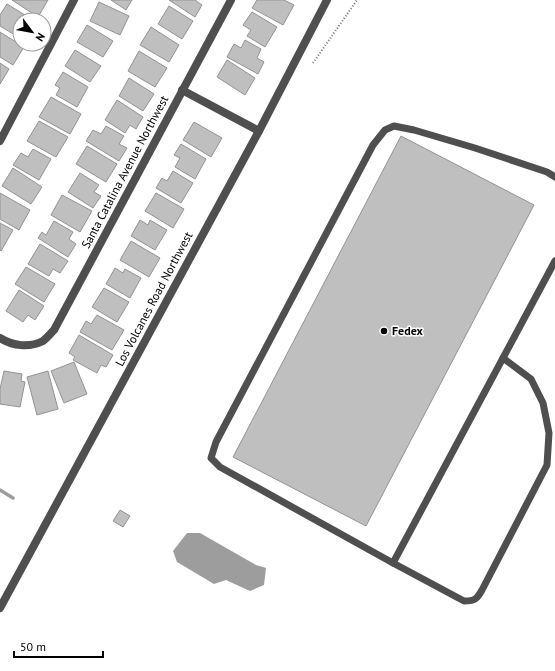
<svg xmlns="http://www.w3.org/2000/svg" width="555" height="671" viewBox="0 0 555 671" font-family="'PT Sans',sans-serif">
  <rect width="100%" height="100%" fill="#fff"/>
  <!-- water -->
  <polygon fill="#9d9d9d" points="187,533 200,533 256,565 266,568 264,585 250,591 226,580 214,584 177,562 173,551"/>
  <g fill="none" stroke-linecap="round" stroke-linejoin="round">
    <!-- stream -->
    <polyline stroke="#9d9d9d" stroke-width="3.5" points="0,490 13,498"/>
  </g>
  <!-- building -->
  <g fill="#bfbfbf" stroke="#939393">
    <polygon points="12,0 48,0 38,17"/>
    <polygon points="111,0 132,0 126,10"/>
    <polygon points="169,0 196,0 196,1 202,5 195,17"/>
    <polygon points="257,0 284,0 294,5 283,25 252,8"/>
    <polygon points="99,2 129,16 120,35 90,21"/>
    <polygon points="7,4 33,20 20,20 20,38 0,26 0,15"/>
    <polygon points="169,6 193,21 182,39 158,24"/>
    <polygon points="252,12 277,27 265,47 247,36 251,30 243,25"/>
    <polygon points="87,25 113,41 103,57 77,42"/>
    <polygon points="151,27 179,45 169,62 140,45"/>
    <polygon points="0,32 24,47 13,65 0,57"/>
    <polygon points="245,40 261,49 257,58 264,62 258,74 227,57 234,44 241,48"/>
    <polygon points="75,50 101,66 90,82 65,66"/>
    <polygon points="139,51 167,68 155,87 128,71"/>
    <polygon points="227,60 255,78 245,95 217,77"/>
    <polygon points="0,63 9,69 0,84"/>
    <polygon points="63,72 88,87 77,107 56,95 60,88 55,85"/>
    <polygon points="129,78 154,94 143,111 119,96"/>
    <polygon points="51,97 81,114 70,134 39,117"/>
    <polygon points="117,100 143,117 136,129 130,125 125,133 105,120"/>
    <polygon points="39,121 68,137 56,157 27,141"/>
    <polygon points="194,122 222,138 211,157 183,140"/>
    <polygon points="106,126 124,136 119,144 127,148 119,161 86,141 93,130 101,134"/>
    <polygon points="401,136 534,205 366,526 233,457"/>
    <polygon points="181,144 206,159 195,179 175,167 180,158 174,155"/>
    <polygon points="87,146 117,164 106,182 76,164"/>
    <polygon points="33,149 51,159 39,180 13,165 21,153 28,157"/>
    <polygon points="13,168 42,187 31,204 2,186"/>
    <polygon points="173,171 193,183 181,203 156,188 162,178 167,181"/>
    <polygon points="80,173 99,185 94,192 101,196 93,208 68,192"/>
    <polygon points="0,193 30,210 19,230 0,219"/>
    <polygon points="156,193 184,209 173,228 145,211"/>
    <polygon points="62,195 92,211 80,232 51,215"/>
    <polygon points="140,220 148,225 150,220 167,230 155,250 131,236"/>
    <polygon points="54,221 73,232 69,239 76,244 68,257 38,238 42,232 46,235"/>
    <polygon points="0,223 13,230 1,251 0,250"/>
    <polygon points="131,241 160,258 149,277 120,260"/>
    <polygon points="40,244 68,261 60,273 53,269 49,276 28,264"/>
    <polygon points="26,267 55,284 44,302 15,284"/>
    <polygon points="115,268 123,273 125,269 141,278 130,298 106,284"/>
    <polygon points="104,288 129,302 117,322 92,307"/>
    <polygon points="19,290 44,306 35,320 28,315 23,322 6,311"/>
    <polygon points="97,315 124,330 112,350 80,332 86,321 91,324"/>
    <polygon points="79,335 113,355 106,367 101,365 97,373 73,360 75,357 69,353"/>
    <polygon points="74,362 87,394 64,403 51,371"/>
    <polygon points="4,371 22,374 21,381 25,382 20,407 0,404 0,389"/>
    <polygon points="48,371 58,409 37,415 27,377"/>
    <polygon points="120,510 130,516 123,527 113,521"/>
  </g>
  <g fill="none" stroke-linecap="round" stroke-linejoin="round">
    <!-- path -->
    <polyline stroke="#717171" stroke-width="2" stroke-dasharray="1 2" stroke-linecap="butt" points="313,63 357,0"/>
    <!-- service -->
    <g stroke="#4f4f4f" stroke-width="7">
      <path d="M503 358 531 379 543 403 549 433 547 465 482 590C477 599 475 601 464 601L393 563 220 467 211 458 216 442 373 145 385 130 394 126 414 130 475 148 547 172 555 177"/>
      <polyline points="393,563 555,261"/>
    </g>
    <!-- minor -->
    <g stroke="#4f4f4f" stroke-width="8">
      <polyline points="182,90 259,131"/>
      <polyline points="0,141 74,0"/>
      <path d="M0 338C13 346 29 348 43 341 47 338 51 333 54 330L231 0"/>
    </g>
    <!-- tertiary -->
    <polyline stroke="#4f4f4f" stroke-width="8" points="0,608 259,131 327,0"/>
  </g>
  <!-- markers -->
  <circle fill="#000" stroke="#fff" stroke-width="1.5" cx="384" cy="331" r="4"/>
  <g text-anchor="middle" stroke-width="3" stroke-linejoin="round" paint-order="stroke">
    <!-- street labels -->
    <g font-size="12" fill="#000" stroke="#fff">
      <text transform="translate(125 172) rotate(-62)" y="4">Santa Catalina Avenue Northwest</text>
      <text transform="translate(154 299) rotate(-62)" y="4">Los Volcanes Road Northwest</text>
    </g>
    <!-- poi labels -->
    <g font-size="12" font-weight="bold" fill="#000" stroke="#fff" text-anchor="start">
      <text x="392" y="335">Fedex</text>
    </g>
  </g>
  <!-- north arrow -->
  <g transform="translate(32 32) rotate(122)"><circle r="19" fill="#ffffff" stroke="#999999"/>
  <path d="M0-3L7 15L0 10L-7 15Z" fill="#000000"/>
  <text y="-6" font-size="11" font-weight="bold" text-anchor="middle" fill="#000000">N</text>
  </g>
  <!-- scale -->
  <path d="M14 651v6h89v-6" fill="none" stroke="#000000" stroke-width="2"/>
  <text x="20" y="651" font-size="12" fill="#000000" stroke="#ffffff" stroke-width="3" paint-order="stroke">50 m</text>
</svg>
